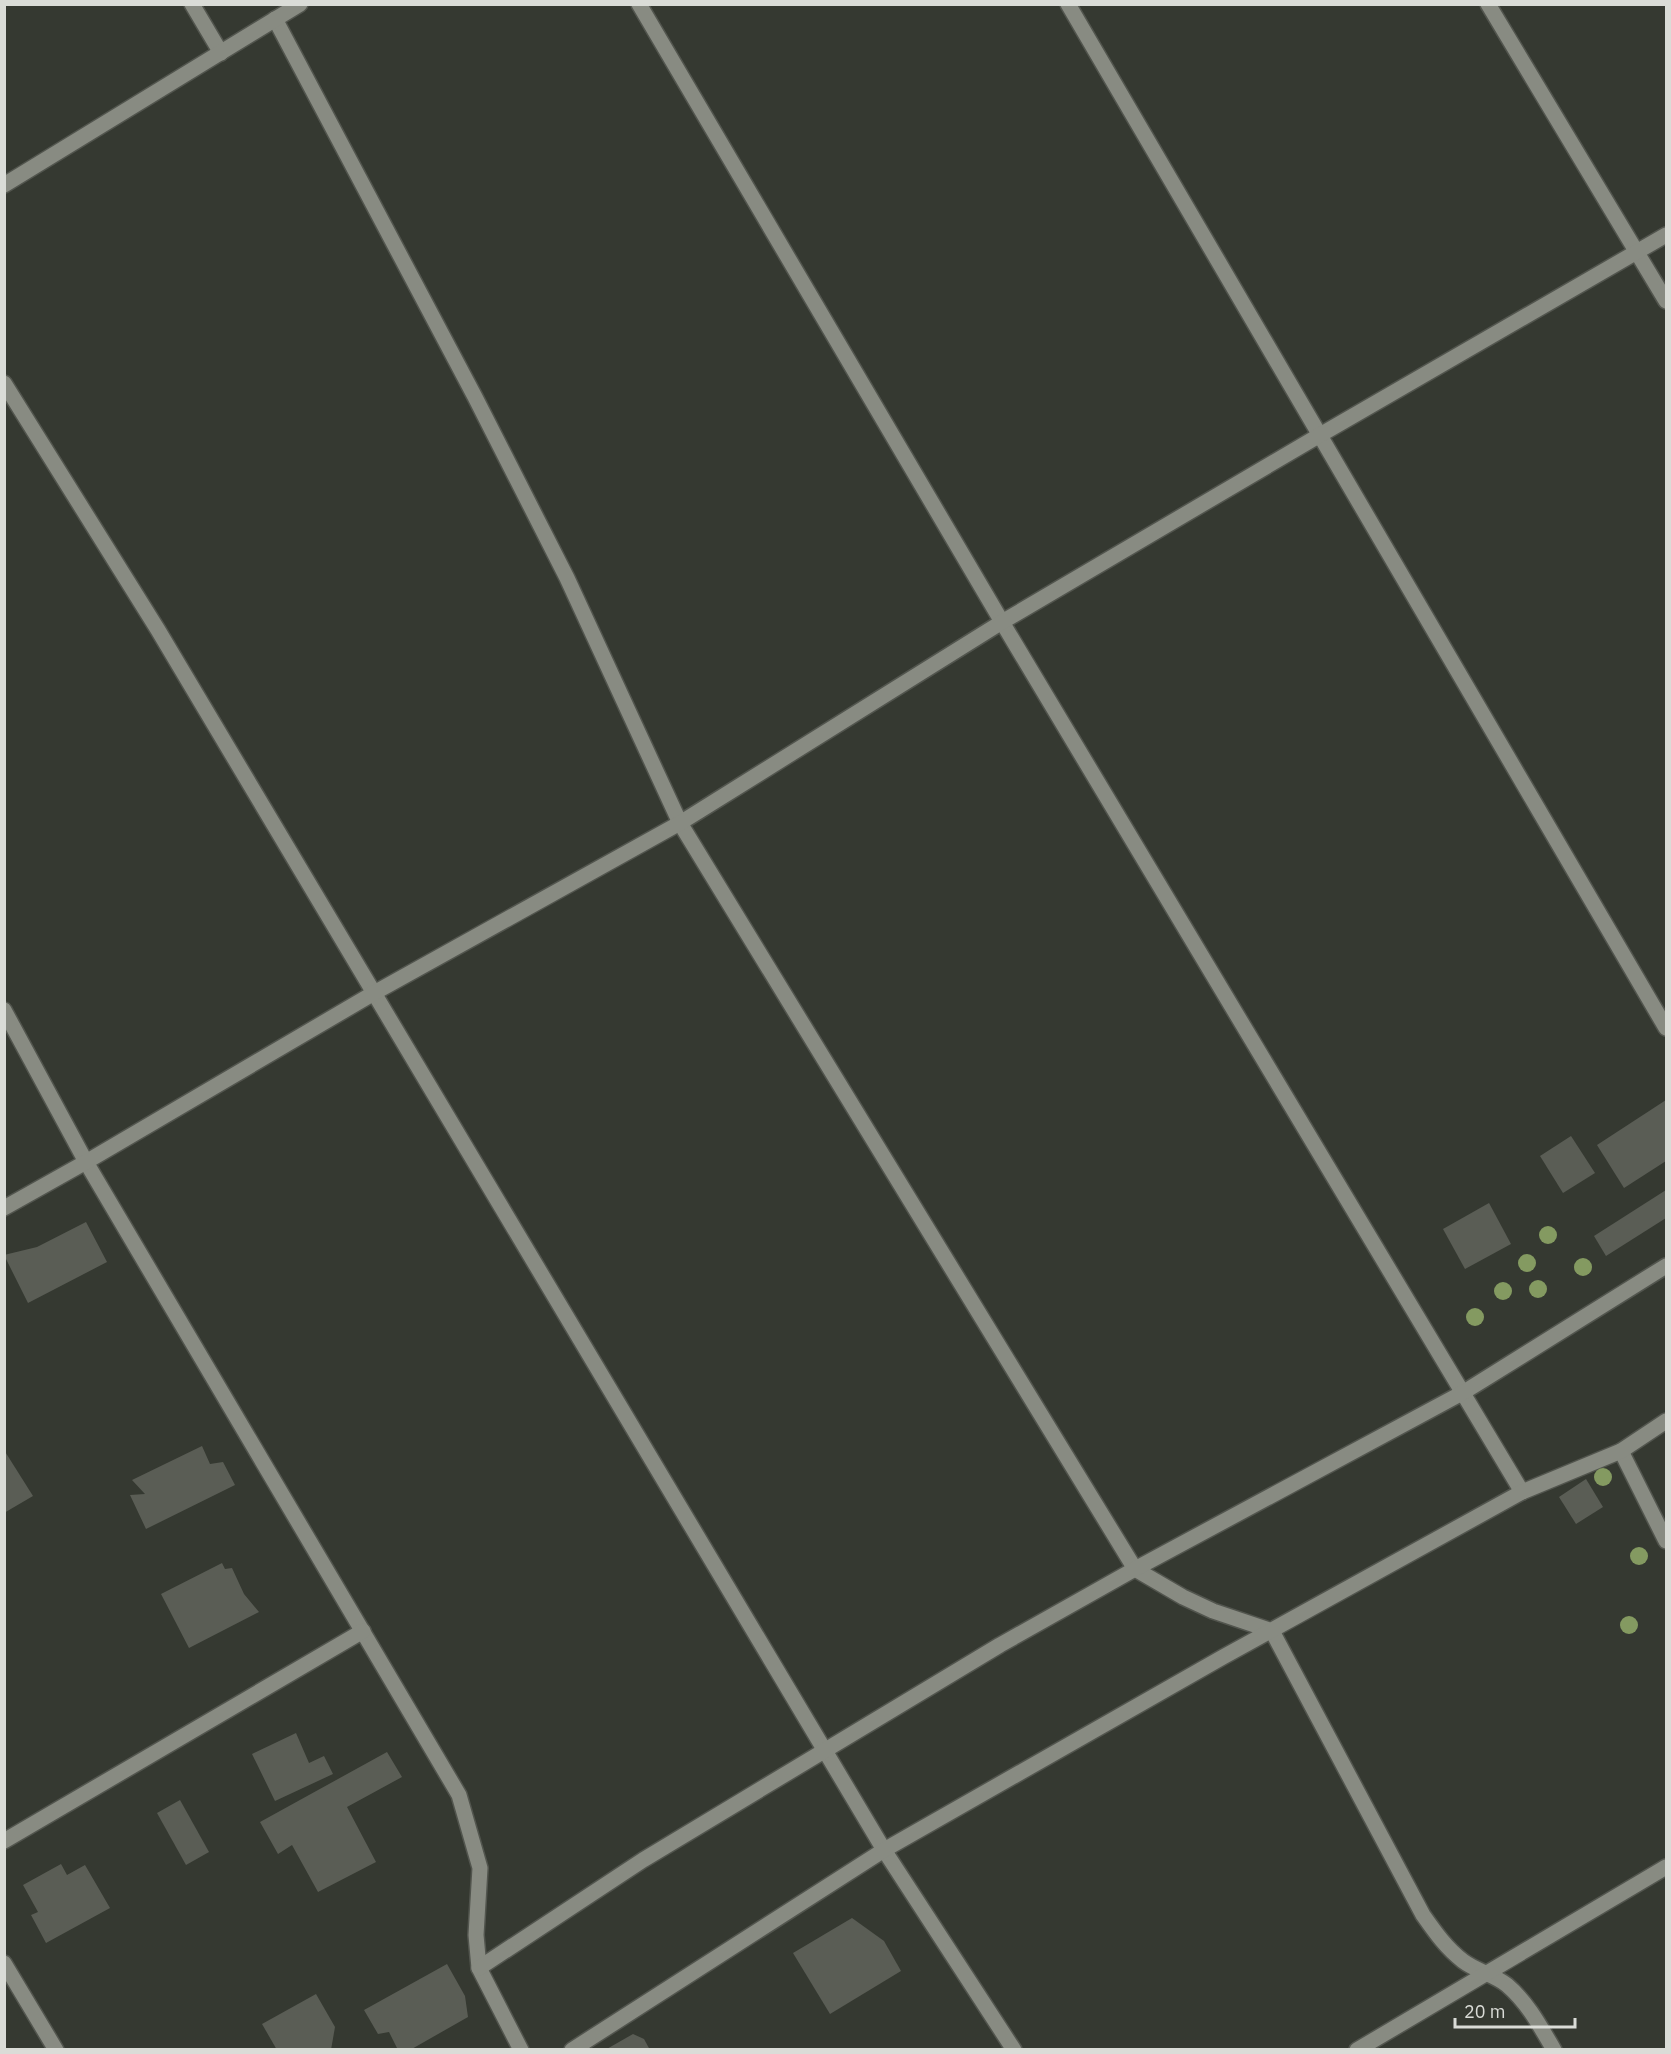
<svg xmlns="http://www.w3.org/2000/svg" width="1671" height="2054" viewBox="0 0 1671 2054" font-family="'IBM Plex Sans',sans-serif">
  <rect width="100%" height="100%" fill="#353931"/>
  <!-- building -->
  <g fill="#5a5d55">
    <polygon points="1666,1100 1666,1161 1624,1188 1597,1145"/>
    <polygon points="1571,1136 1595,1173 1563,1193 1540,1156"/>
    <polygon points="1666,1190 1666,1218 1606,1256 1594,1236"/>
    <polygon points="1489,1203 1511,1244 1465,1269 1443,1229"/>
    <polygon points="86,1222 107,1262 28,1303 4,1255 37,1247"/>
    <polygon points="202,1446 210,1464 223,1462 235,1485 146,1529 130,1495 145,1494 132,1480"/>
    <polygon points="4,1450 33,1496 4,1513"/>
    <polygon points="1586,1479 1603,1507 1576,1524 1559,1497"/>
    <polygon points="222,1563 225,1569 232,1568 244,1594 259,1612 189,1648 161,1594"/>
    <polygon points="296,1733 309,1763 324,1756 333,1774 275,1801 252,1754"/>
    <polygon points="387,1752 402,1777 347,1807 376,1862 318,1892 292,1845 278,1854 260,1822"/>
    <polygon points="180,1800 209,1852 186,1865 157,1813"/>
    <polygon points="61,1864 67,1875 85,1865 110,1908 46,1943 31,1915 38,1912 23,1885"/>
    <polygon points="852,1918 884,1941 901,1971 830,2014 793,1953"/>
    <polygon points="447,1964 465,1996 468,2017 410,2050 398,2050 389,2032 378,2034 364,2010"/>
    <polygon points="316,1994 335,2027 331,2050 277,2050 262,2024"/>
    <polygon points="633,2034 644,2039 650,2050 605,2050"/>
  </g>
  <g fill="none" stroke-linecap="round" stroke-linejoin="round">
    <defs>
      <g id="minor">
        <polyline points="192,4 221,53"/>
        <polyline points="639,4 1002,622 1522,1492"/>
        <polyline points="1068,4 1666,1028"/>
        <polyline points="1488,4 1666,301"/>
        <path d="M275 19 475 397 567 578 680 823 1135 1569 1183 1597 1213 1611 1272 1631 1423 1915C1435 1932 1446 1948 1463 1961 1476 1971 1495 1975 1507 1985 1528 2003 1540 2026 1554 2050"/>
        <polyline points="4,185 300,4"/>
        <polyline points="4,383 158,630 884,1850 1014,2050"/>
        <polyline points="4,1010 86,1162 459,1795 480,1868 476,1935 479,1968 521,2050"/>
        <polyline points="4,1208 86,1162 374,993 680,823 1002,622 1320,435 1666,235"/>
        <polyline points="1621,1451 1666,1541"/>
        <polyline points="4,1841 363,1631"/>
        <polyline points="4,1963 56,2050"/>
        <polyline points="479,1968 643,1860 1000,1645 1135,1569 1464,1392 1666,1266"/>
        <polyline points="572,2050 884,1850 1223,1657 1522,1492 1621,1451 1666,1421"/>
        <polyline points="1357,2050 1666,1867"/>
      </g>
    </defs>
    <!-- minor casing -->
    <use href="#minor" stroke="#52554e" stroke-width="18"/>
    <!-- minor -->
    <use href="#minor" stroke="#888b82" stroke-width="15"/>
  </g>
  <!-- trees -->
  <g fill="#849a61">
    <circle cx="1548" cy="1235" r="9"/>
    <circle cx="1527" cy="1263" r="9"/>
    <circle cx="1583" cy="1267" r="9"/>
    <circle cx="1538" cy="1289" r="9"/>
    <circle cx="1503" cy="1291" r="9"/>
    <circle cx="1475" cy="1317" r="9"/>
    <circle cx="1603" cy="1477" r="9"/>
    <circle cx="1639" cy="1556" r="9"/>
    <circle cx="1629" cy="1625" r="9"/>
  </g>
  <!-- border -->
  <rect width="1671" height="2054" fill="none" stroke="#dadcd7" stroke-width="12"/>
  <!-- scale -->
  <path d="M1455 2018v9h120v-9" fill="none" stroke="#dadcd7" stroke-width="3"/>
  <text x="1464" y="2018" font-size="18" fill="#dadcd7" stroke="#353931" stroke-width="4.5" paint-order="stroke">20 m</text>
</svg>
